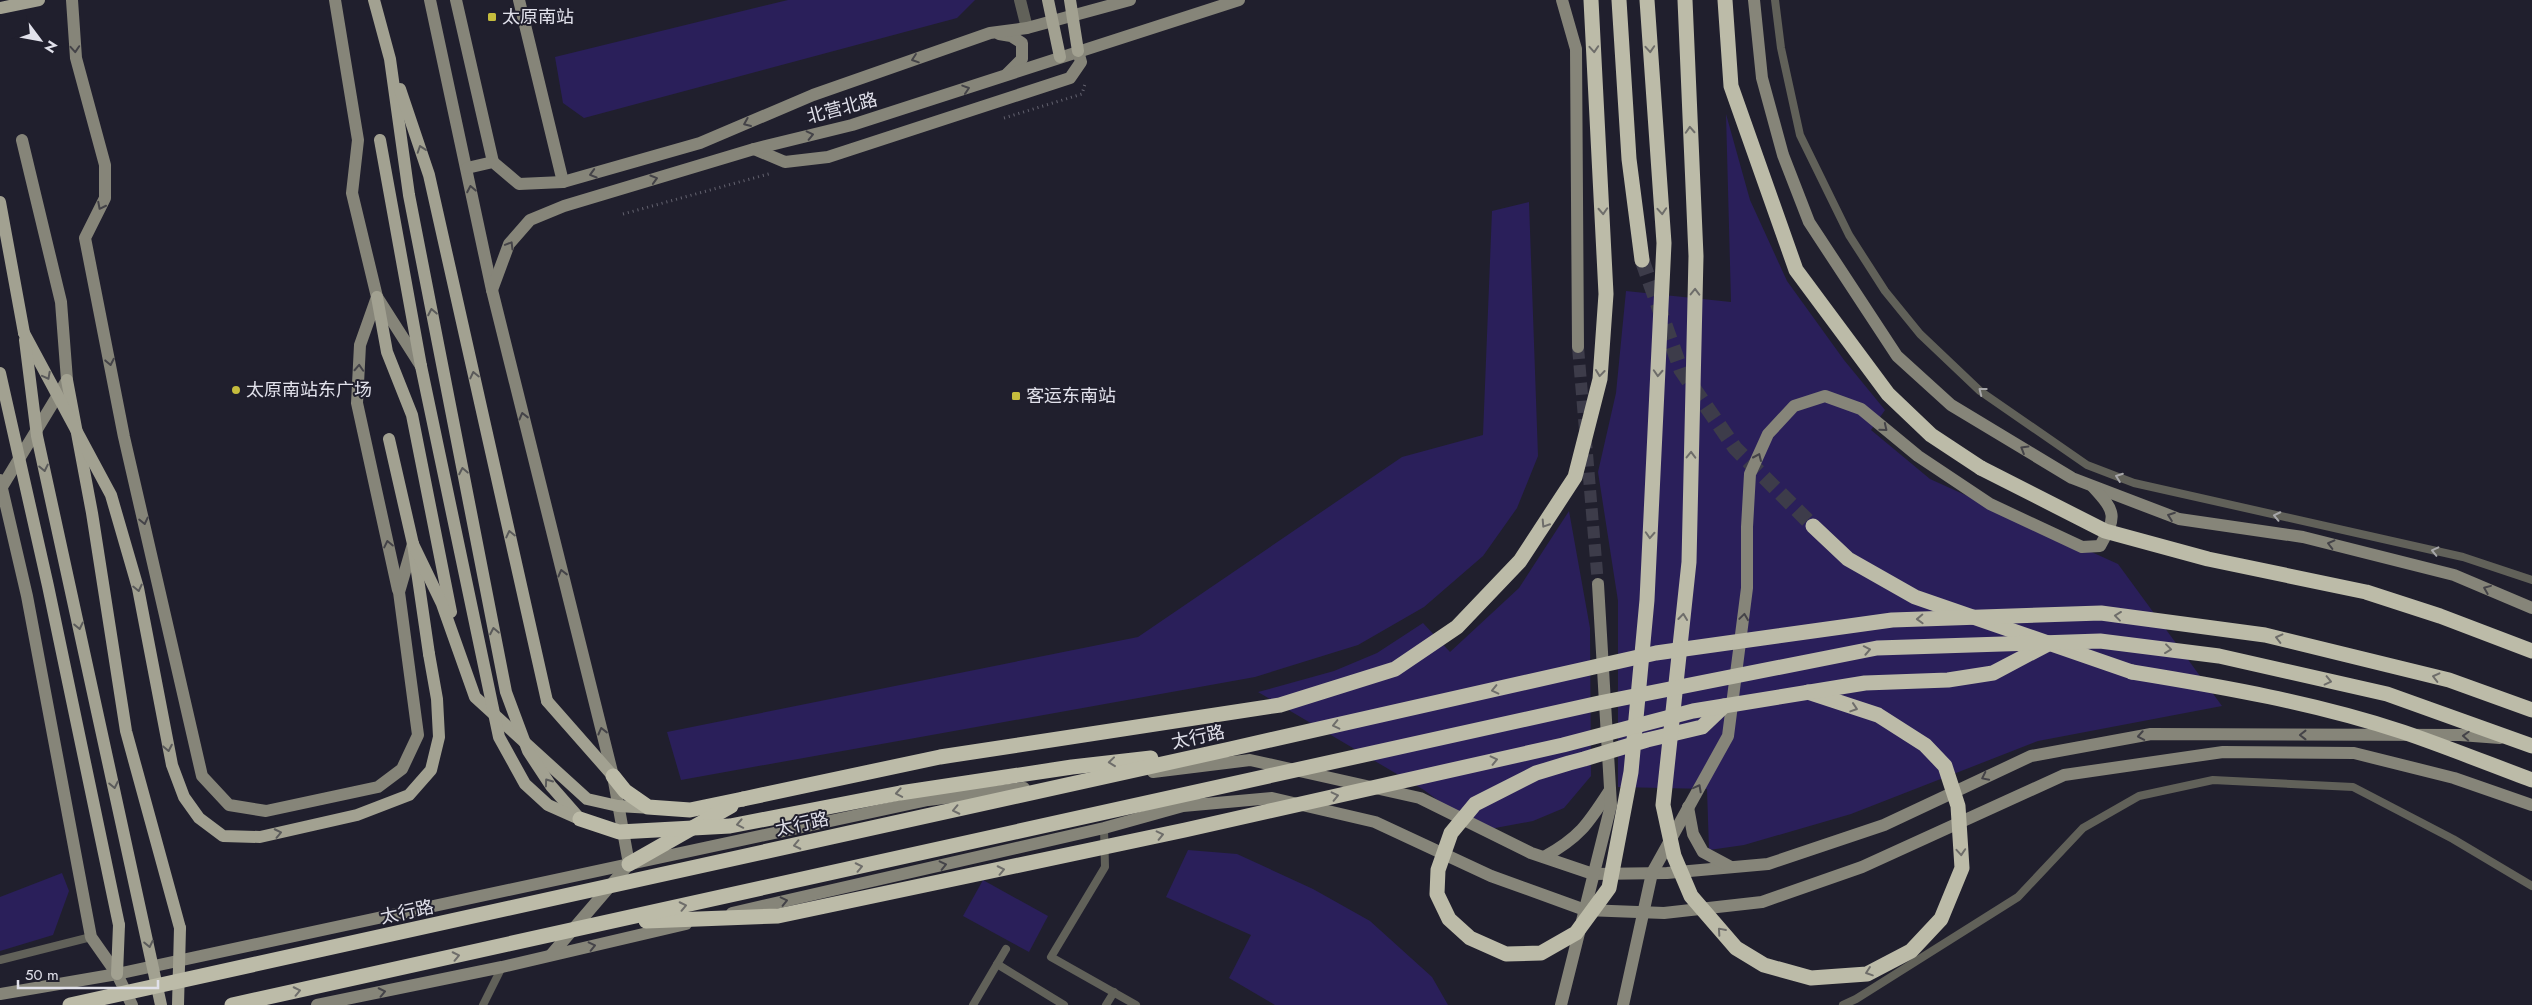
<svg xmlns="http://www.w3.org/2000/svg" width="2532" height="1005" viewBox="0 0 2532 1005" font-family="Jost,'Noto Sans SC',sans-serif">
  <rect width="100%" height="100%" fill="#201f2d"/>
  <!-- green -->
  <g fill="#2a1f5a">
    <polygon points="788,0 975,0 957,18 584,118 563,103 555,57"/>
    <polygon points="1726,114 1750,200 1787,281 1844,360 1885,410 1871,430 1930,479 2118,564 2222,706 2038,741 1851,814 1744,845 1709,850 1707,789 1618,787 1618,601 1598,472 1616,393 1626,291 1731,302"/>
    <polygon points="1529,202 1538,456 1517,508 1483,556 1424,607 1358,645 1255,677 681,780 667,732 1138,637 1402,457 1483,435 1492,211"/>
    <polygon points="1569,511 1590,628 1591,776 1564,808 1533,821 1479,831 1424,790 1258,692 1334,671 1377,653 1423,623 1450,652 1519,588"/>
    <polygon points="1188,850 1237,854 1313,889 1370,921 1432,977 1448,1005 1275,1005 1229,978 1251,935 1166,897"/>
    <polygon points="62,873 69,891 53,935 0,951 0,897"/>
    <polygon points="983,880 1048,916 1029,952 963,916"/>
  </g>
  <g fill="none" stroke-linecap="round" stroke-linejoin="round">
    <!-- secondary-tunnel -->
    <polyline stroke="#3d3c4a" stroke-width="12" stroke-dasharray="12 6" stroke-linecap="butt" points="1578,347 1598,584"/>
    <!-- highway-tunnel -->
    <polyline stroke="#3d3c4a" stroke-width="15" stroke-dasharray="15 8" stroke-linecap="butt" points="1642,260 1681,370 1735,448 1813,526"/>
    <!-- path -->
    <g stroke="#646370" stroke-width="3" stroke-dasharray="1 4" stroke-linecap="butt">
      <polyline points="1004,118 1082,94 1085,84"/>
      <polyline points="623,214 772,173"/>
    </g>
    <!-- lane -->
    <g stroke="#616159" stroke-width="8">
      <polyline points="1775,0 1781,48 1800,135 1849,235 1885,291 1920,334 1980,391 2087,465 2134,483 2463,557 2532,580"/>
      <polyline points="1104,828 1105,867 1051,957 1136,1005"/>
      <polyline points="0,960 91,937"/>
      <polyline points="997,964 1064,1005"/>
      <polyline points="483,1005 502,967"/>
      <polyline points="973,1005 1006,949"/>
      <polyline points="1106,1005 1114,992"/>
      <polyline points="1843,1005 1856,999 2018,897 2083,828 2139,796 2213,780 2353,787 2453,839 2532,886"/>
    </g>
    <!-- street -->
    <polyline stroke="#616159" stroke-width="12" points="1020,0 1027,28"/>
    <!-- secondary -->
    <g stroke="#868579" stroke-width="12">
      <polyline points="72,0 76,58 105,165 105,198 85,238 124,437 202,776 229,805 266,811 378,787 402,769 418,735 399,592 413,544"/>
      <polyline points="335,0 358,140 352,193 377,297 360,345 357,403 398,590"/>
      <polyline points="430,0 492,290 613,776 629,864 551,955"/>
      <polyline points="456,0 493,162"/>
      <polyline points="519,0 563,182"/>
      <polyline points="1562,0 1576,49 1578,347"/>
      <polyline points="1754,0 1762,78 1783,155 1809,222 1897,356 1951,405 2072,478 2179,519 2303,537 2454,575 2532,608"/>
      <polyline points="999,34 1011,36 1022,43 1022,59 1007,74"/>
      <polyline points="754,149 785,162 828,157 1070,78 1081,62 1078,51"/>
      <polyline points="467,168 493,162 519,184 563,182 700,143 813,95 990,33 1027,28 1130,0"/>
      <polyline points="492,290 509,244 530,220 564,206 754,149 852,125 1239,0"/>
      <polyline points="377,297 421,366"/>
      <polyline points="0,480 27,596 91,937 117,974 132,1005"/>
      <polyline points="2,487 67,380 61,302 22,140"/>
      <polyline points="1153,772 1250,760 1420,798 1531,853 1593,874 1667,873 1768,864 1884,825 2031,756 2151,734 2460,735 2500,738"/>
      <polyline points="1688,807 1693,834 1703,852 1731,867"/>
      <path d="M1544 857C1580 837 1588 824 1610 790"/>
      <polyline points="732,913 1104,828 1183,806 1272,798 1375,822 1491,876 1585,910 1664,913 1762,902 1862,867 2064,775 2223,752 2354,753 2454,778 2532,805"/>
      <polyline points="0,994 117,974 928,800 1024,788"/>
      <polyline points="317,1005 502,967 686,924"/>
      <polyline points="1561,1005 1611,805 1598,584"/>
      <path d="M1623 1005 1652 873 1728 736 1747 588V527L1750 474 1768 434 1794 406 1825 396 1861 409 1918 456 1990 504 2082 547 2100 546C2117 516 2116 512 2093 487"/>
    </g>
    <!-- primary -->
    <g stroke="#a2a191" stroke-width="12">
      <polyline points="1048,0 1060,57"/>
      <polyline points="1070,0 1078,51"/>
      <polyline points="0,8 39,0"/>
      <polyline points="380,140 421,366"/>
      <polyline points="0,202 24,333"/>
      <polyline points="377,297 387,352 412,415 451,612"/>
      <polyline points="67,380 92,513 126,731 180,928"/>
      <polyline points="389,439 413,544 429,654"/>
      <polyline points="413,544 442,604 475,697 587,799 618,806 652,808"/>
      <polyline points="547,701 613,776"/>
      <polyline points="117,974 119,925"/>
    </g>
    <!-- highway -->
    <g stroke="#bcbba8" stroke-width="15">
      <polyline points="1619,0 1629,159 1642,260"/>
      <polyline points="1725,0 1731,86 1796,270 1888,394 1931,435 1981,468"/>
      <polyline points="1813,526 1848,559 1915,597 2132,672"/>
      <polyline points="613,776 625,791 648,807 690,810 743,799"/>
      <polyline points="629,864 731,806"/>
    </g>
    <!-- primary-bridge -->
    <g stroke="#a2a191" stroke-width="12">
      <polyline points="374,0 390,59 409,195 506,692 528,751 551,786 580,819"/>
      <polyline points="400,89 429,175 547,701"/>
      <polyline points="24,333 111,495 138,588 172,765 184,797 199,818 223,836 260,837 357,815 409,795 431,770 439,737 437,699 429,654"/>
      <polyline points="25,340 37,436 161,1005"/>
      <polyline points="421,366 499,737 525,784 548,805 575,817"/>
      <polyline points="0,373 48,586 119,925"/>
      <polyline points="178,1005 180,928"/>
    </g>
    <!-- highway-bridge -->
    <g stroke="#bcbba8" stroke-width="15">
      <polyline points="1647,0 1664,243 1647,600 1631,772 1609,888 1576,933 1541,953 1506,954 1470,938 1449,919 1437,894 1438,870 1451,833 1475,804 1536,773 1569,763 1584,759 1647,740 1702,727 1724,706"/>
      <polyline points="1685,0 1696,256 1689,562 1663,805 1674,856 1691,896 1736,948 1764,965 1811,978 1867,974 1911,951 1941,919 1962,868 1958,806 1945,766 1925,745 1878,715 1808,692"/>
      <polyline points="1981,468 2105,531 2208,559 2366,592 2440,616 2532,651"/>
      <path d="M2132 672C2224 687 2315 703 2403 732 2447 747 2489 764 2532 780"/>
      <polyline points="743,799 940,757 1280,705 1395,669 1457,627 1520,561 1575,477 1600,379 1606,294 1591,0"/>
      <polyline points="580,819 619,832 730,826 900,793 1072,767 1151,758"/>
      <polyline points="646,921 778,916 1185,830 1563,745 1693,711 1865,683 1948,680 1993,673 2048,644"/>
      <polyline points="70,1005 1230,749 1656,653 1892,620 2101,613 2265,635 2449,680 2532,710"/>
      <polyline points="232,1005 1599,703 1877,648 2100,641 2219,656 2387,694 2532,746"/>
    </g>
  </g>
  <!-- one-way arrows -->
  <defs><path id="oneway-chevron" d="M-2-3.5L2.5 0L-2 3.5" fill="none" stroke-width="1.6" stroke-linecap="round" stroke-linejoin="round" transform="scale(1.25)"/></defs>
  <g stroke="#444348">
    <use href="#oneway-chevron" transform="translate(75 49) rotate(86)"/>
    <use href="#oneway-chevron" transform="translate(915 59) rotate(161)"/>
    <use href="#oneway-chevron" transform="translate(966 89) rotate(-18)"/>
    <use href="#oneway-chevron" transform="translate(747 123) rotate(157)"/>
    <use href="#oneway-chevron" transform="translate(810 135) rotate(-13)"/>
    <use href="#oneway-chevron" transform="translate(593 174) rotate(164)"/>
    <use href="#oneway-chevron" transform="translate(654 179) rotate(-17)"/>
    <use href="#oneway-chevron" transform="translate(471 189) rotate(-101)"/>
    <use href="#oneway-chevron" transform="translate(101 206) rotate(117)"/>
    <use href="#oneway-chevron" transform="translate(510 245) rotate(-59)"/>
    <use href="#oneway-chevron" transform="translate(110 362) rotate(79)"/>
    <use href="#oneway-chevron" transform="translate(359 368) rotate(-87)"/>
    <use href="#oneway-chevron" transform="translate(523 416) rotate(-104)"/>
    <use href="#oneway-chevron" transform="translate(1884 428) rotate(39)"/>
    <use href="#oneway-chevron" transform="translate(2024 449) rotate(-149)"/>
    <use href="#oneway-chevron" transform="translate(1758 457) rotate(-66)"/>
    <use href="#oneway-chevron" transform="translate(2171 516) rotate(-160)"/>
    <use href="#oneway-chevron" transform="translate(144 521) rotate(77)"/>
    <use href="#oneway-chevron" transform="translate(388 544) rotate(-102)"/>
    <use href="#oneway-chevron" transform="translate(2331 544) rotate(-166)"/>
    <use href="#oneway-chevron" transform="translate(562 573) rotate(-104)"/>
    <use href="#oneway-chevron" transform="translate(2487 589) rotate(-158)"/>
    <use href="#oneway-chevron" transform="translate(1744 617) rotate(-82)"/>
    <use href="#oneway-chevron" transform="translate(602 731) rotate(-104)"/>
    <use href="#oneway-chevron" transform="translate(2303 735) rotate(-180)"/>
    <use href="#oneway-chevron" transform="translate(2141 736) rotate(170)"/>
    <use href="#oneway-chevron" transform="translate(2466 736) rotate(-177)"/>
    <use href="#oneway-chevron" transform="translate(1985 777) rotate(154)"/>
    <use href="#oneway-chevron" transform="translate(1698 788) rotate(-62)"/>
    <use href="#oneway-chevron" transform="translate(943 865) rotate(-13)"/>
    <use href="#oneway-chevron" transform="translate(784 901) rotate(-13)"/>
    <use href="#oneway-chevron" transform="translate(592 946) rotate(-13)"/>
    <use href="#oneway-chevron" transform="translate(382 992) rotate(-12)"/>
  </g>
  <g stroke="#6e6d6a">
    <use href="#oneway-chevron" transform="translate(1594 49) rotate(86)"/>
    <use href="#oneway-chevron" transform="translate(1650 49) rotate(86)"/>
    <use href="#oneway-chevron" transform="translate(1690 130) rotate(-93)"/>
    <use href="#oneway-chevron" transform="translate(1603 211) rotate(87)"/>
    <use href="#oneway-chevron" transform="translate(1662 211) rotate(86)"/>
    <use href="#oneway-chevron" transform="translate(1695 292) rotate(-89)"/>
    <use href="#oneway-chevron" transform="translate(1600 373) rotate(96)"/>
    <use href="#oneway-chevron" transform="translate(1658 373) rotate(93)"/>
    <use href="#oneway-chevron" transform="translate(1691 455) rotate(-89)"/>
    <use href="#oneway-chevron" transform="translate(1545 524) rotate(123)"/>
    <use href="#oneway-chevron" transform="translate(1650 535) rotate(93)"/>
    <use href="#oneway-chevron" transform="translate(2118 616) rotate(-173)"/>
    <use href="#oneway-chevron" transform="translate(1683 617) rotate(-84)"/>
    <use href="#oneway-chevron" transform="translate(1920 619) rotate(178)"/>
    <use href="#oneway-chevron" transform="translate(2279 638) rotate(-166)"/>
    <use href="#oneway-chevron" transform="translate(2168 649) rotate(7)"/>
    <use href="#oneway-chevron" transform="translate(1867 650) rotate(-11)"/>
    <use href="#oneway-chevron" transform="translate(2436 677) rotate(-166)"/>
    <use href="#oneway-chevron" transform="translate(2328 681) rotate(13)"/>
    <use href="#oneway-chevron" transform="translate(1495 690) rotate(167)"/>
    <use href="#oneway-chevron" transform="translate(1854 708) rotate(18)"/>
    <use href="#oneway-chevron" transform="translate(1336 725) rotate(167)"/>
    <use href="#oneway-chevron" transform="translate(1494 760) rotate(-13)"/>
    <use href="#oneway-chevron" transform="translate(1112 762) rotate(174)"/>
    <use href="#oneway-chevron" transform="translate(899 793) rotate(170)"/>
    <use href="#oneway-chevron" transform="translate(1335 796) rotate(-13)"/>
    <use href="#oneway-chevron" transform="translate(956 810) rotate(168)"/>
    <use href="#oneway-chevron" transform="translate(740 824) rotate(169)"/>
    <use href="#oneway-chevron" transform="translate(1160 835) rotate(-13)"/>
    <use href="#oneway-chevron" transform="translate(797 845) rotate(168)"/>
    <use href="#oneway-chevron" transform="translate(1961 852) rotate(86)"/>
    <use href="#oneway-chevron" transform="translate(859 867) rotate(-12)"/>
    <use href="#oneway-chevron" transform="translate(1001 870) rotate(-12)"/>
    <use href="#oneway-chevron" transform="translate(683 906) rotate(-12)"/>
    <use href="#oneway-chevron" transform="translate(1721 931) rotate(-131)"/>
    <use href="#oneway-chevron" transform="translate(456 956) rotate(-12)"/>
    <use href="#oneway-chevron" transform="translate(1869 972) rotate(161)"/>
    <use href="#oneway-chevron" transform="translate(297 991) rotate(-12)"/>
  </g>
  <g stroke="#5a5a5a">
    <use href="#oneway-chevron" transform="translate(421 149) rotate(-109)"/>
    <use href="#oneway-chevron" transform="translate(432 312) rotate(-101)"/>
    <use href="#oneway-chevron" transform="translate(474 375) rotate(-103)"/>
    <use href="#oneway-chevron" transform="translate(47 376) rotate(62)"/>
    <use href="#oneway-chevron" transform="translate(44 468) rotate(78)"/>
    <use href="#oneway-chevron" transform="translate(463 471) rotate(-101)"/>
    <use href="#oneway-chevron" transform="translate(510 534) rotate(-103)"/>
    <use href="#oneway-chevron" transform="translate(138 588) rotate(77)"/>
    <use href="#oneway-chevron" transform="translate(79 626) rotate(78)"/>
    <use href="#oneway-chevron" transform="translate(494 631) rotate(-101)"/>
    <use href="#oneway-chevron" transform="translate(168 748) rotate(79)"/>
    <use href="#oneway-chevron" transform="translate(548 782) rotate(-125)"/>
    <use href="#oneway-chevron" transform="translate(114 785) rotate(78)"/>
    <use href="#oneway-chevron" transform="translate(278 833) rotate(-12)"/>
    <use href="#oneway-chevron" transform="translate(149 944) rotate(78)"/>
  </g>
  <g stroke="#a7a7a9">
    <use href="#oneway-chevron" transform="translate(1982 391) rotate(-142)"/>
    <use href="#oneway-chevron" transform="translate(2119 477) rotate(-160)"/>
    <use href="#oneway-chevron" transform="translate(2277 516) rotate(-168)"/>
    <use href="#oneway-chevron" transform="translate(2435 551) rotate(-167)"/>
  </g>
  <!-- markers -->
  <g fill="#c5bc3d" stroke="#201f2d" stroke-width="2">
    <rect x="487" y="12" width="10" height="10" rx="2.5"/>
    <circle cx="236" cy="390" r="5"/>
    <rect x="1011" y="391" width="10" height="10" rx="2.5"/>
  </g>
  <g text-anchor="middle" stroke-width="4" stroke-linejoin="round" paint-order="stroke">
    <!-- poi labels -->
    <g font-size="18" fill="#e1e1eb" stroke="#201f2d" text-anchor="start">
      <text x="502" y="23">太原南站</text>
      <text x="246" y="396">太原南站东广场</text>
      <text x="1026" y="402">客运东南站</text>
    </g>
    <!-- street labels -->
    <g font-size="18" fill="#e1e1eb" stroke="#201f2d">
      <text transform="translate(842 108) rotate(-15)" y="6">北营北路</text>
      <text transform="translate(1198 737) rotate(-12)" y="6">太行路</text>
      <text transform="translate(802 824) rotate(-12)" y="6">太行路</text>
      <text transform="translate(407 912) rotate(-12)" y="6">太行路</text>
    </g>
  </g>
  <!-- north arrow -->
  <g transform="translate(40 40) rotate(122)" stroke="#201f2d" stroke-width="4" paint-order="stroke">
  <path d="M0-4L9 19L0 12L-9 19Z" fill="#e1e1eb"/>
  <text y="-8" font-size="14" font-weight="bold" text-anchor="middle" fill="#e1e1eb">N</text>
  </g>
  <!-- scale -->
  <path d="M18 980v8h140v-8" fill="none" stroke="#e1e1eb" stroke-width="2.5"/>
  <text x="25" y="980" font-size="15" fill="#e1e1eb" stroke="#201f2d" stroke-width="4" paint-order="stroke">50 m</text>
</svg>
